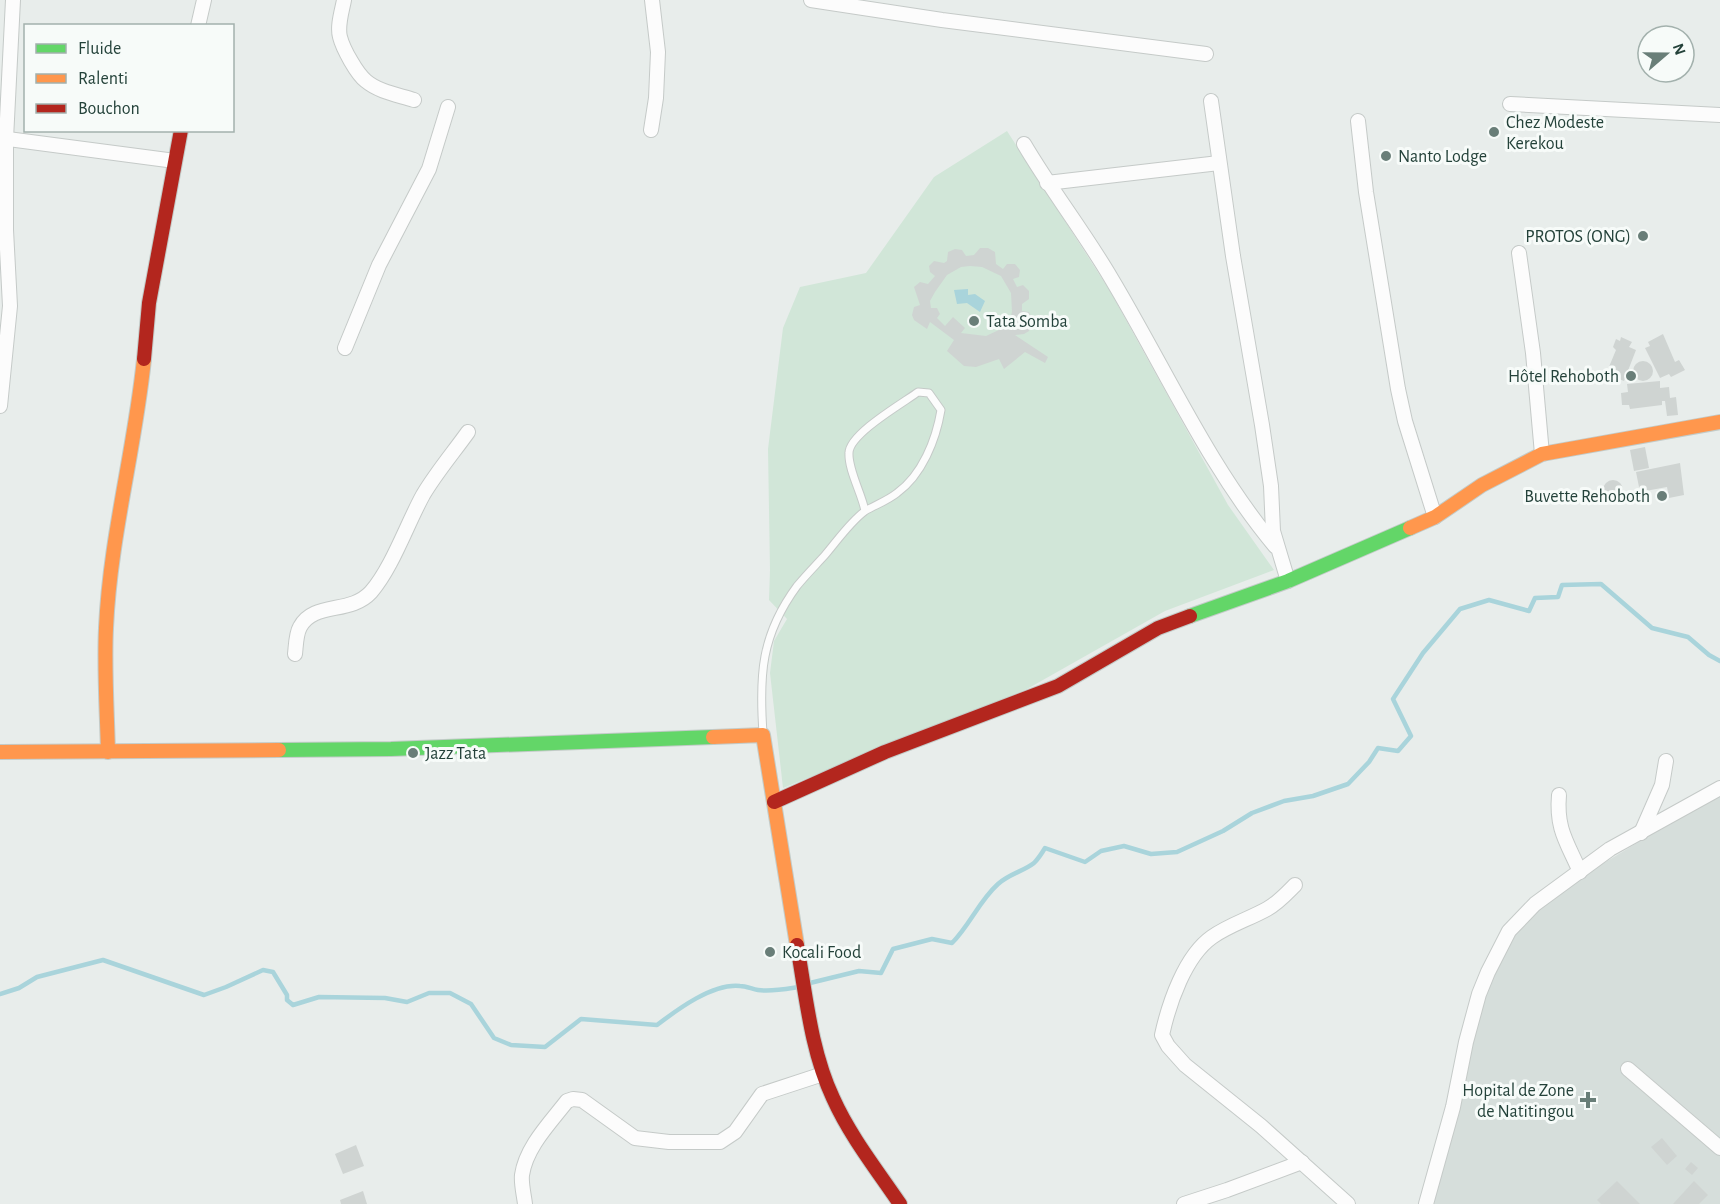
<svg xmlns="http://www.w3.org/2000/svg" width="1720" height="1204" viewBox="0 0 1720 1204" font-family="'Alegreya Sans',sans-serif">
  <rect width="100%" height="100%" fill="#e8edeb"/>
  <!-- built -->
  <polygon fill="#d6dedb" points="1720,793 1720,1204 1431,1204 1481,997 1526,910"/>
  <!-- green -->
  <polygon fill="#d1e6d8" points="1007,131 1110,291 1228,505 1274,570 1165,611 1027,689 783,788 770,673 774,641 787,619 769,600 770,570 768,449 783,328 800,287 866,273 934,177"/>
  <!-- water -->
  <polygon fill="#a9d4db" points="968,289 968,295 975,294 985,301 980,312 967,303 957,304 954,290"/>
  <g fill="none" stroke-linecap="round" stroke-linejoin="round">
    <!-- stream -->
    <g stroke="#a9d4db" stroke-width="4.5">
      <path d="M810 983 859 971 881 973 893 949 932 939 952 943C970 925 979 901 998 884 1009 874 1024 871 1034 863 1038 859 1042 853 1045 848L1085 862 1101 851 1124 846 1151 854 1177 852 1223 831 1252 813 1284 801 1313 796 1348 784 1369 762 1378 748 1398 751 1411 736 1393 699 1423 653 1460 609 1489 600 1529 611 1535 598 1558 597 1562 585 1601 584 1652 628 1688 637 1709 655 1720 661"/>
      <path d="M0 994 19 988 37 977 103 960 204 995 226 987 263 970 273 972 287 995V1000L293 1005 319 997 385 998 407 1002 429 993H450L471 1004 494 1038 511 1045 545 1047 581 1019 657 1025C678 1009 713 983 740 986 746 986 752 989 758 990 771 992 786 989 799 987"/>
    </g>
  </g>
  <!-- building -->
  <g fill="#cfd4d2" fill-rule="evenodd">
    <path d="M980 248H988L995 252 996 264 1003 269 1007 264H1015L1020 270 1019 277 1013 279 1017 287 1023 285 1029 291V299L1022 304V311L1029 312 1032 318 1029 331 1024 334 1015 335 1048 357 1045 363 1025 352 1004 369 999 359 976 367 964 366 947 351 954 340 930 322 927 329 914 320 912 315 914 307 920 305 914 287 920 282 928 284 935 276 930 272 929 266 934 261 944 263 947 261 948 252 955 249 962 250 966 256 974 255ZM970 266 982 267 1001 276 1011 293 1012 312 1009 322 1001 329 986 336 961 333 965 328 953 317 945 326 937 318 940 314 937 308H931L930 301 935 292 947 275 961 267Z"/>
    <polygon points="1663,334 1675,362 1679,360 1685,370 1671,377 1669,374 1660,378 1645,348 1650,346 1648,342"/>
    <polygon points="1621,337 1632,342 1629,347 1636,350 1624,381 1606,374 1616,350 1613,347 1616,339 1620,341"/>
    <circle cx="1643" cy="371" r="10"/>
    <polygon points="1660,381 1660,388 1669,387 1670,398 1676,397 1678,415 1667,416 1665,401 1662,401 1662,405 1630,409 1629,405 1622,405 1621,393 1628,392 1627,384"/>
    <polygon points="1645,447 1649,468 1634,471 1630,450"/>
    <polygon points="1680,463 1684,495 1669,498 1667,487 1640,492 1636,472"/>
    <circle cx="1613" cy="490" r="10"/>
    <polygon points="1662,1138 1677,1156 1667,1165 1651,1147"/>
    <polygon points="356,1145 364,1166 343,1174 335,1154"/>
    <polygon points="1691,1162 1698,1168 1692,1175 1685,1169"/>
    <polygon points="1617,1181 1640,1204 1601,1204 1597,1200"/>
    <polygon points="1694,1181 1708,1195 1699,1204 1673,1204"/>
    <polygon points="363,1191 367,1204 341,1204 340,1200"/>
  </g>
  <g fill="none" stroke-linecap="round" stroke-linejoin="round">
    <defs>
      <path id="lane" d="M763 733C759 675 761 635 797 586 806 575 816 565 825 555 837 541 850 522 865 511 875 505 887 501 897 493 922 475 936 440 941 410L929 393 918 392C903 403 849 434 849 453 848 470 862 494 865 511"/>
      <g id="street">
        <path d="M344 0C342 11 337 26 340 37 343 49 357 74 366 81 379 92 399 95 414 100"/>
        <polyline points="811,0 942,20 1206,54"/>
        <polyline points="198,26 204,0"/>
        <polyline points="1211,101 1233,256 1262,425 1271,486 1273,531 1288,581"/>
        <polyline points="1510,104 1720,115"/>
        <polyline points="1358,121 1366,192 1398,389 1405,421 1435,517"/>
        <polyline points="651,130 656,98 658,52 652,0"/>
        <polyline points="0,138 175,161"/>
        <path d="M1024 144C1051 190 1084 232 1111 278 1165 368 1208 466 1275 546"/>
        <polyline points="1047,183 1219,163"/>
        <polyline points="1519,253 1533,353 1542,454"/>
        <polyline points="345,348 379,265 429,169 448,107"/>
        <polyline points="0,406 10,306 6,230 6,139 13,0"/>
        <path d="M295 654C296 645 296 634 300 627 314 601 350 615 371 592 392 568 407 524 423 495 436 473 453 453 468 432"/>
        <path d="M1559 795C1556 829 1567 842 1580 872"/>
        <polyline points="1641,833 1662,785 1666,761"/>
        <path d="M1295 885C1286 894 1278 903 1267 909 1249 919 1229 925 1212 937 1185 956 1169 1003 1162 1035L1168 1046 1185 1065 1261 1126 1348 1204"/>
        <polyline points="1628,1069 1720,1148"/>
        <path d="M525 1204C524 1195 521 1184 522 1175 526 1147 550 1123 567 1101L573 1099 582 1100 635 1138 669 1142H720L735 1132 762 1094 823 1074"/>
        <polyline points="1184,1204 1227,1190 1302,1162"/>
        <polyline points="1426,1204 1453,1107 1466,1042 1479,994 1488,972 1509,931 1535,904 1610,849 1720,788"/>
      </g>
      <g id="fast">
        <polyline points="1190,616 1288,581 1410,528"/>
        <polyline points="279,750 391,749 713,737"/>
      </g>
      <g id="slow">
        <polyline points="1410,528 1435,517 1482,485 1542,454 1720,422"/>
        <polyline points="713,737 763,735 797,945"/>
        <polyline points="0,752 279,750"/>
        <path d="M108 752C107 711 104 669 106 628 110 537 135 449 144 359"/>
      </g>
      <g id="jam">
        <polyline points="144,359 149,303 181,130"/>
        <polyline points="774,802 885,752 1058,686 1158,628 1190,616"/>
        <path d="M797 945C806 996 811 1051 833 1098 850 1136 877 1170 900 1204"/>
      </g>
    </defs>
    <!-- lane casing -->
    <use href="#lane" stroke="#c5cac8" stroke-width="9"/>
    <!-- street casing -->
    <use href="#street" stroke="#c5cac8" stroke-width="16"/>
    <!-- fast casing -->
    <use href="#fast" stroke="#c3cbc8" stroke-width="16"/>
    <!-- slow casing -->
    <use href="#slow" stroke="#c3cbc8" stroke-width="16"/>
    <!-- jam casing -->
    <use href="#jam" stroke="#c3cbc8" stroke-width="16"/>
    <!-- lane -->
    <use href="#lane" stroke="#fcfcfc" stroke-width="7"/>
    <!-- street -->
    <use href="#street" stroke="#fcfcfc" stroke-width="14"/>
    <!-- fast -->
    <use href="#fast" stroke="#63d668" stroke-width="14"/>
    <!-- slow -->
    <use href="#slow" stroke="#ff974d" stroke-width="14"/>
    <!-- jam -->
    <use href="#jam" stroke="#b3261e" stroke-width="14"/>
  </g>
  <!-- markers -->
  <g fill="#697e78" stroke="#f7fbf9" stroke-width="2">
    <circle cx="1494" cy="132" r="6"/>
    <circle cx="1386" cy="156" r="6"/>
    <circle cx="1643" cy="236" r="6"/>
    <circle cx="974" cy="321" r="6"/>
    <circle cx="1631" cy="376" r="6"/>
    <circle cx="1662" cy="496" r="6"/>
    <circle cx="413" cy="753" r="6"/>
    <circle cx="770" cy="952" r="6"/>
    <path d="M1585 1091h6v6h6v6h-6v6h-6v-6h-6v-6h6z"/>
  </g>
  <g text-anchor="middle" stroke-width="6" stroke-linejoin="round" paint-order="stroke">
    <!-- poi labels -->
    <g font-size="18" fill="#24423a" stroke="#f7fbf9" text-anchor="start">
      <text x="1506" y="128">Chez Modeste<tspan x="1506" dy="21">Kerekou</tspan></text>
      <text x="1398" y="162">Nanto Lodge</text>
      <text x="1631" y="242" text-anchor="end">PROTOS (ONG)</text>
      <text x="986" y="327">Tata Somba</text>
      <text x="1619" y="382" text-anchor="end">Hôtel Rehoboth</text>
      <text x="1650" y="502" text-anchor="end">Buvette Rehoboth</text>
      <text x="425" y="759">Jazz Tata</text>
      <text x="782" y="958">Kocali Food</text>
      <text x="1574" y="1096" text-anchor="end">Hopital de Zone<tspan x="1574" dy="21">de Natitingou</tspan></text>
    </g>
  </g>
  <!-- legend -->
  <rect x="24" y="24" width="210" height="108" fill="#f7fbf9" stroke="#a3b1ad" stroke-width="1.5"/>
  <rect x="36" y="44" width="30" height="9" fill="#63d668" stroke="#a3b1ad" stroke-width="1.5"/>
  <text x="78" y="54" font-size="18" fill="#24423a">Fluide</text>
  <rect x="36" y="74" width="30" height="9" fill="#ff974d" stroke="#a3b1ad" stroke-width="1.5"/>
  <text x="78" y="84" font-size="18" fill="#24423a">Ralenti</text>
  <rect x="36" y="104" width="30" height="9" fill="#b3261e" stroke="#a3b1ad" stroke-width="1.5"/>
  <text x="78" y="114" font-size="18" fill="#24423a">Bouchon</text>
  <!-- north arrow -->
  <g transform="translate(1666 54) rotate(70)"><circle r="28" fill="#f7fbf9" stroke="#a3b1ad" stroke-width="1.5"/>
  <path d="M0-4.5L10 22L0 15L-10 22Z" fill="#697e78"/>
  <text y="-9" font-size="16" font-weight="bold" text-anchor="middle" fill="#24423a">N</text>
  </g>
</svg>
